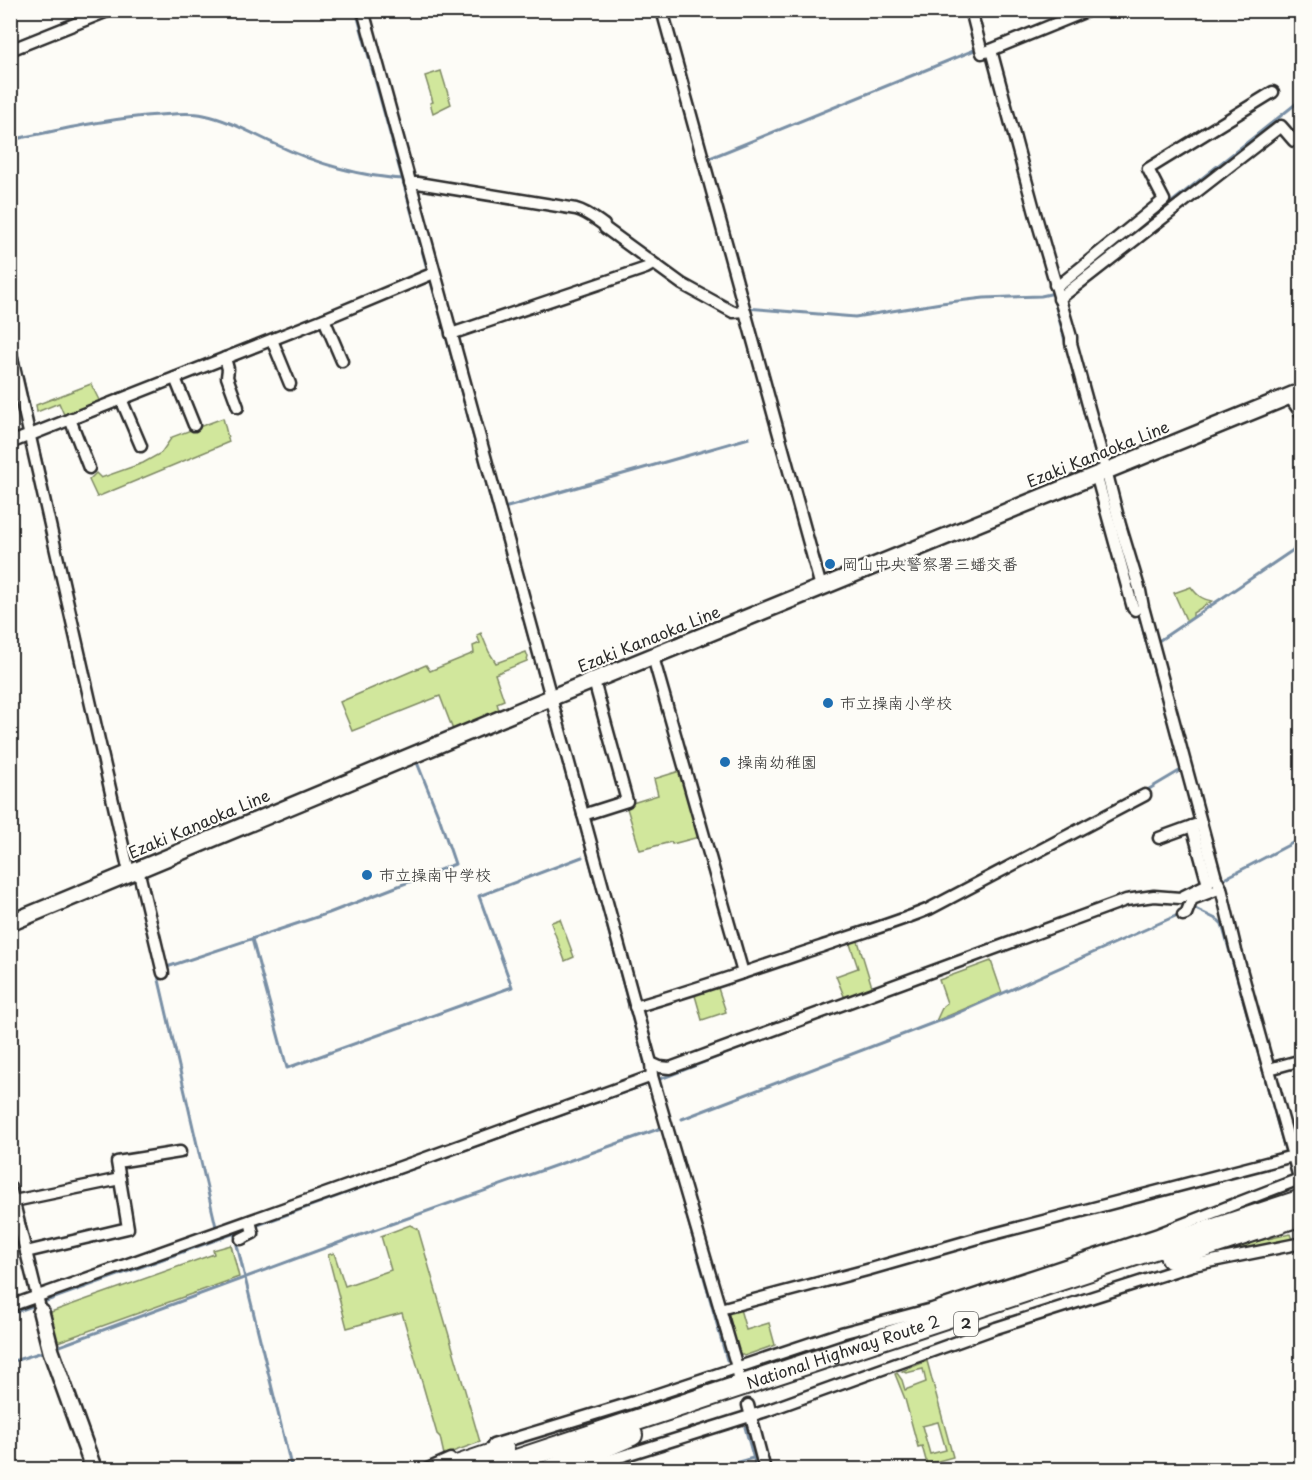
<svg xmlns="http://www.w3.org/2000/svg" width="1312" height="1480" viewBox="0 0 1312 1480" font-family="'Playpen Sans','Klee One',sans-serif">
  <rect width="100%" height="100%" fill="#fdfcf7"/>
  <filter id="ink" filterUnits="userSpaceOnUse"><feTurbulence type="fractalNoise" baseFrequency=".0167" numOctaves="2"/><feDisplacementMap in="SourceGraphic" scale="12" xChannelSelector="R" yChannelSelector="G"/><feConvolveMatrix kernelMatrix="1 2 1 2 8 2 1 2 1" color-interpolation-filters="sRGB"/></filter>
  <g filter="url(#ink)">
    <!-- green -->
    <g fill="#d1e79c" stroke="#7e8964" stroke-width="1.5" fill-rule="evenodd">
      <polygon points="441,71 451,104 433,113 430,103 433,102 425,76"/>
      <polygon points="91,384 100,402 65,417 59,403 37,412 36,405"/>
      <polygon points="223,418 229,442 97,497 89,480 96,473 101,478 143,463 161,453 172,437"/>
      <path d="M1191 587C1197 595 1201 599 1212 601L1193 613V617L1187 622 1174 593Z"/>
      <polygon points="481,633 489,652 496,663 526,652 528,657 527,661 495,674 504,700 497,703 499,711 453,730 440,696 352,731 340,702 426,665 430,671 474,653 473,646 480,643 477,635"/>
      <polygon points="680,771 699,837 672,844 671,842 640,850 626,805 658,795 654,779"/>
      <polygon points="560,919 574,957 565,961 551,923 552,922"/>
      <polygon points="855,939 858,941 873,990 846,1001 836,976 858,968 849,941"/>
      <polygon points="991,961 1002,993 936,1021 943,1006 947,1003 939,980"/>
      <polygon points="717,985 726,1012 702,1020 694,992"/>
      <polygon points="1280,1190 1281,1196 1189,1227"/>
      <polygon points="410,1225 418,1229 480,1442 444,1455 440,1437 437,1434 402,1313 347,1328 328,1255 334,1253 345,1286 391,1270 381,1236"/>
      <polygon points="1290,1234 1293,1242 1195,1260 1244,1244"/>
      <polygon points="231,1245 239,1277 55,1343 48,1313 214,1254 213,1250"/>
      <polygon points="740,1309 746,1330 769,1323 775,1345 744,1356 737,1351 728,1314 728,1312"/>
      <path d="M927 1361 953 1457 927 1464 922 1446 918 1447 905 1399 895 1374 897 1373 902 1380 905 1390 926 1382 923 1369 906 1373 902 1371ZM938 1422 946 1450 930 1454 922 1426Z"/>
    </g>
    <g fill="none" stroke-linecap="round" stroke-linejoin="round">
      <!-- stream -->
      <g stroke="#798fa5" stroke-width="3">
        <polyline points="356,10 428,272"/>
        <path d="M10 140C59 130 109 118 159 115 174 114 189 112 204 115 229 120 253 134 275 144 314 163 364 178 407 179"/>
        <polyline points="706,156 707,158 710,158 977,49"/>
        <polyline points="1042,255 1098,464"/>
        <polyline points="430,278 544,693"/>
        <polyline points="1061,290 1302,99"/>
        <polyline points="746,308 855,317 941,303 984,298 1041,296 1055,293"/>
        <polyline points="10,322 102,730"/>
        <polyline points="1299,337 1302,336"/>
        <polyline points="504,508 749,438"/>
        <polyline points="1138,612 1196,823"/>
        <polyline points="1157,642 1302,544"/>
        <polyline points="549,711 647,1072"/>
        <polyline points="1144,792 1181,770"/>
        <polyline points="1222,880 1302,838"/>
        <polyline points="1181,902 1218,920 1222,924 1291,1171"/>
        <polyline points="147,928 217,1231"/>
        <polyline points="252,939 287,1068 512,987 479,896 582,857"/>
        <polyline points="164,968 329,913 455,864 439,817 416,760"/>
        <polyline points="682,1119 954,1015 1180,914"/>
        <polyline points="672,1162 727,1360"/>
        <polyline points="255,1226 650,1083 753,1043"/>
        <polyline points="234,1233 292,1470"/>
        <polyline points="10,1314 249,1228"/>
        <polyline points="57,1347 349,1239 664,1127"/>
        <polyline points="10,1362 46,1351"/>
        <polyline points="745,1427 757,1470"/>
        <polyline points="709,1470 753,1458"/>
      </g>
      <defs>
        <g id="street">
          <polyline points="363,10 651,1063 652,1076 737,1367 739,1377"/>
          <polyline points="662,10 821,587"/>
          <polyline points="10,50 110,10"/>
          <polyline points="991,50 1089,10"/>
          <path d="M410 183H418L576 209C587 212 594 218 604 225L605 228 682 284 733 312 744 311"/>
          <polyline points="1055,285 1062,283 1164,200 1148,169 1273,92"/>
          <polyline points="1059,299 1281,126 1294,141"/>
          <polyline points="324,319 342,361"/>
          <polyline points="451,334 646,268 653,264"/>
          <polyline points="272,340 290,384"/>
          <polyline points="10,349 129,872"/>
          <polyline points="225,358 228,369 227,377 238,407"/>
          <polyline points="175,378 194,425"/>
          <polyline points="1289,396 1302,415"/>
          <polyline points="121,399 141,446"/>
          <polyline points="70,419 89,468"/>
          <polyline points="10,443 324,319 434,273"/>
          <polyline points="1096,474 1133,608 1135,610"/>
          <polyline points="653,657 743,973"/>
          <polyline points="583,815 627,801 594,681"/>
          <polyline points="1201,823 1192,826 1207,881"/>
          <polyline points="1159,838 1192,826"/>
          <polyline points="138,869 163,973"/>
          <polyline points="1183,915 1186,914 1192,899 1221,888"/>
          <path d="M635 1007C697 989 758 968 820 947 856 934 893 924 929 909L1145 795"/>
          <polyline points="651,1063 660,1067 670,1068 1126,900 1154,896 1180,898 1208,884 1207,881 1216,878"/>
          <polyline points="1269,1069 1302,1060"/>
          <polyline points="1293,1156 1301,1185"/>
          <polyline points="10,1187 39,1304"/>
          <polyline points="14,1201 120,1179"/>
          <polyline points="241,1239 253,1233 250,1221"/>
          <polyline points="26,1252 128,1228 117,1162 180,1152"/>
          <polyline points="10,1306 423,1159 652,1076"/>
          <polyline points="720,1309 867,1270 982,1237 1293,1156 1236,951 1221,888 1216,878 1143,607 1140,591 1120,525 1106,470 1071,343 1071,337 1035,213 991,50 982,53 971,10"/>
          <polyline points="748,1405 765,1470"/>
          <polyline points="493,1445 634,1402 841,1333 932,1309 1056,1268 1158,1234 1302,1178"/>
          <polyline points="425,1470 450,1459"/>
          <polyline points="578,1470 766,1411 996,1328 1193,1265 1302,1243"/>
        </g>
        <g id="secondary">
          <polyline points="10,923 543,701 1302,391"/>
          <polyline points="41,1312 51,1351 94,1470"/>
        </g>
        <g id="highway">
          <polyline points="1171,1258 1302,1215"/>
          <polyline points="445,1470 504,1450"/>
          <path id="s1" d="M486 1470 1302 1200"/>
          <polyline points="550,1470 632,1435"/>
        </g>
      </defs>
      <!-- street casing -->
      <use href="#street" stroke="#2b2b2b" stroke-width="15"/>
      <!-- secondary casing -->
      <use href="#secondary" stroke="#2b2b2b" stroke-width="20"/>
      <!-- highway casing -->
      <use href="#highway" stroke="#2b2b2b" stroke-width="24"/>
      <!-- street -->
      <use href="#street" stroke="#fdfcf7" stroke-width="10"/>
      <!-- secondary -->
      <use href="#secondary" stroke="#fdfcf7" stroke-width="15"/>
      <!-- highway -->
      <use href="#highway" stroke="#fdfcf7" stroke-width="20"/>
    </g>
  </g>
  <!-- markers -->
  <g fill="#1f6fb2" stroke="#fdfcf7" stroke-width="2">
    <circle cx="830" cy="564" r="6"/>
    <circle cx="828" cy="703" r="6"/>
    <circle cx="725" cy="762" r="6"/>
    <circle cx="367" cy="875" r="6"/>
  </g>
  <g text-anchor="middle" stroke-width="4.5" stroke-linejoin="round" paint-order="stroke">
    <!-- shield labels -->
    <rect fill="#fdfcf7" stroke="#6a6a68" stroke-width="1.5" x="954" y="1312" width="24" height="24" rx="4.5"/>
    <g font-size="15" font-weight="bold" fill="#2b2b2b">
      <text x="966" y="1329">2</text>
    </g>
    <!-- street labels -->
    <g font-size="16" fill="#2b2b2b" stroke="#fdfcf7">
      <text transform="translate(1098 454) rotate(-22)" y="6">Ezaki Kanaoka Line</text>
      <text transform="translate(649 639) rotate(-22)" y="6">Ezaki Kanaoka Line</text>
      <text transform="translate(199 824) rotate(-23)" y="6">Ezaki Kanaoka Line</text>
      <text dy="6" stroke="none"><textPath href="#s1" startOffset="376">National Highway Route 2</textPath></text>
    </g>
    <!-- poi labels -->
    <g font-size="16" fill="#2b2b2b" stroke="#fdfcf7" text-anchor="start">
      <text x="842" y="570">岡山中央警察署三蟠交番</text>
      <text x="840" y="709">市立操南小学校</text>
      <text x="737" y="768">操南幼稚園</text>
      <text x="379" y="881">市立操南中学校</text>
    </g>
  </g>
  <!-- margin -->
  <rect width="1312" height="1480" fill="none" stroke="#fdfcf7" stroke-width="36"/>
  <rect x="18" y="18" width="1276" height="1444" fill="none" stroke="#2b2b2b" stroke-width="2" filter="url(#ink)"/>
</svg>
